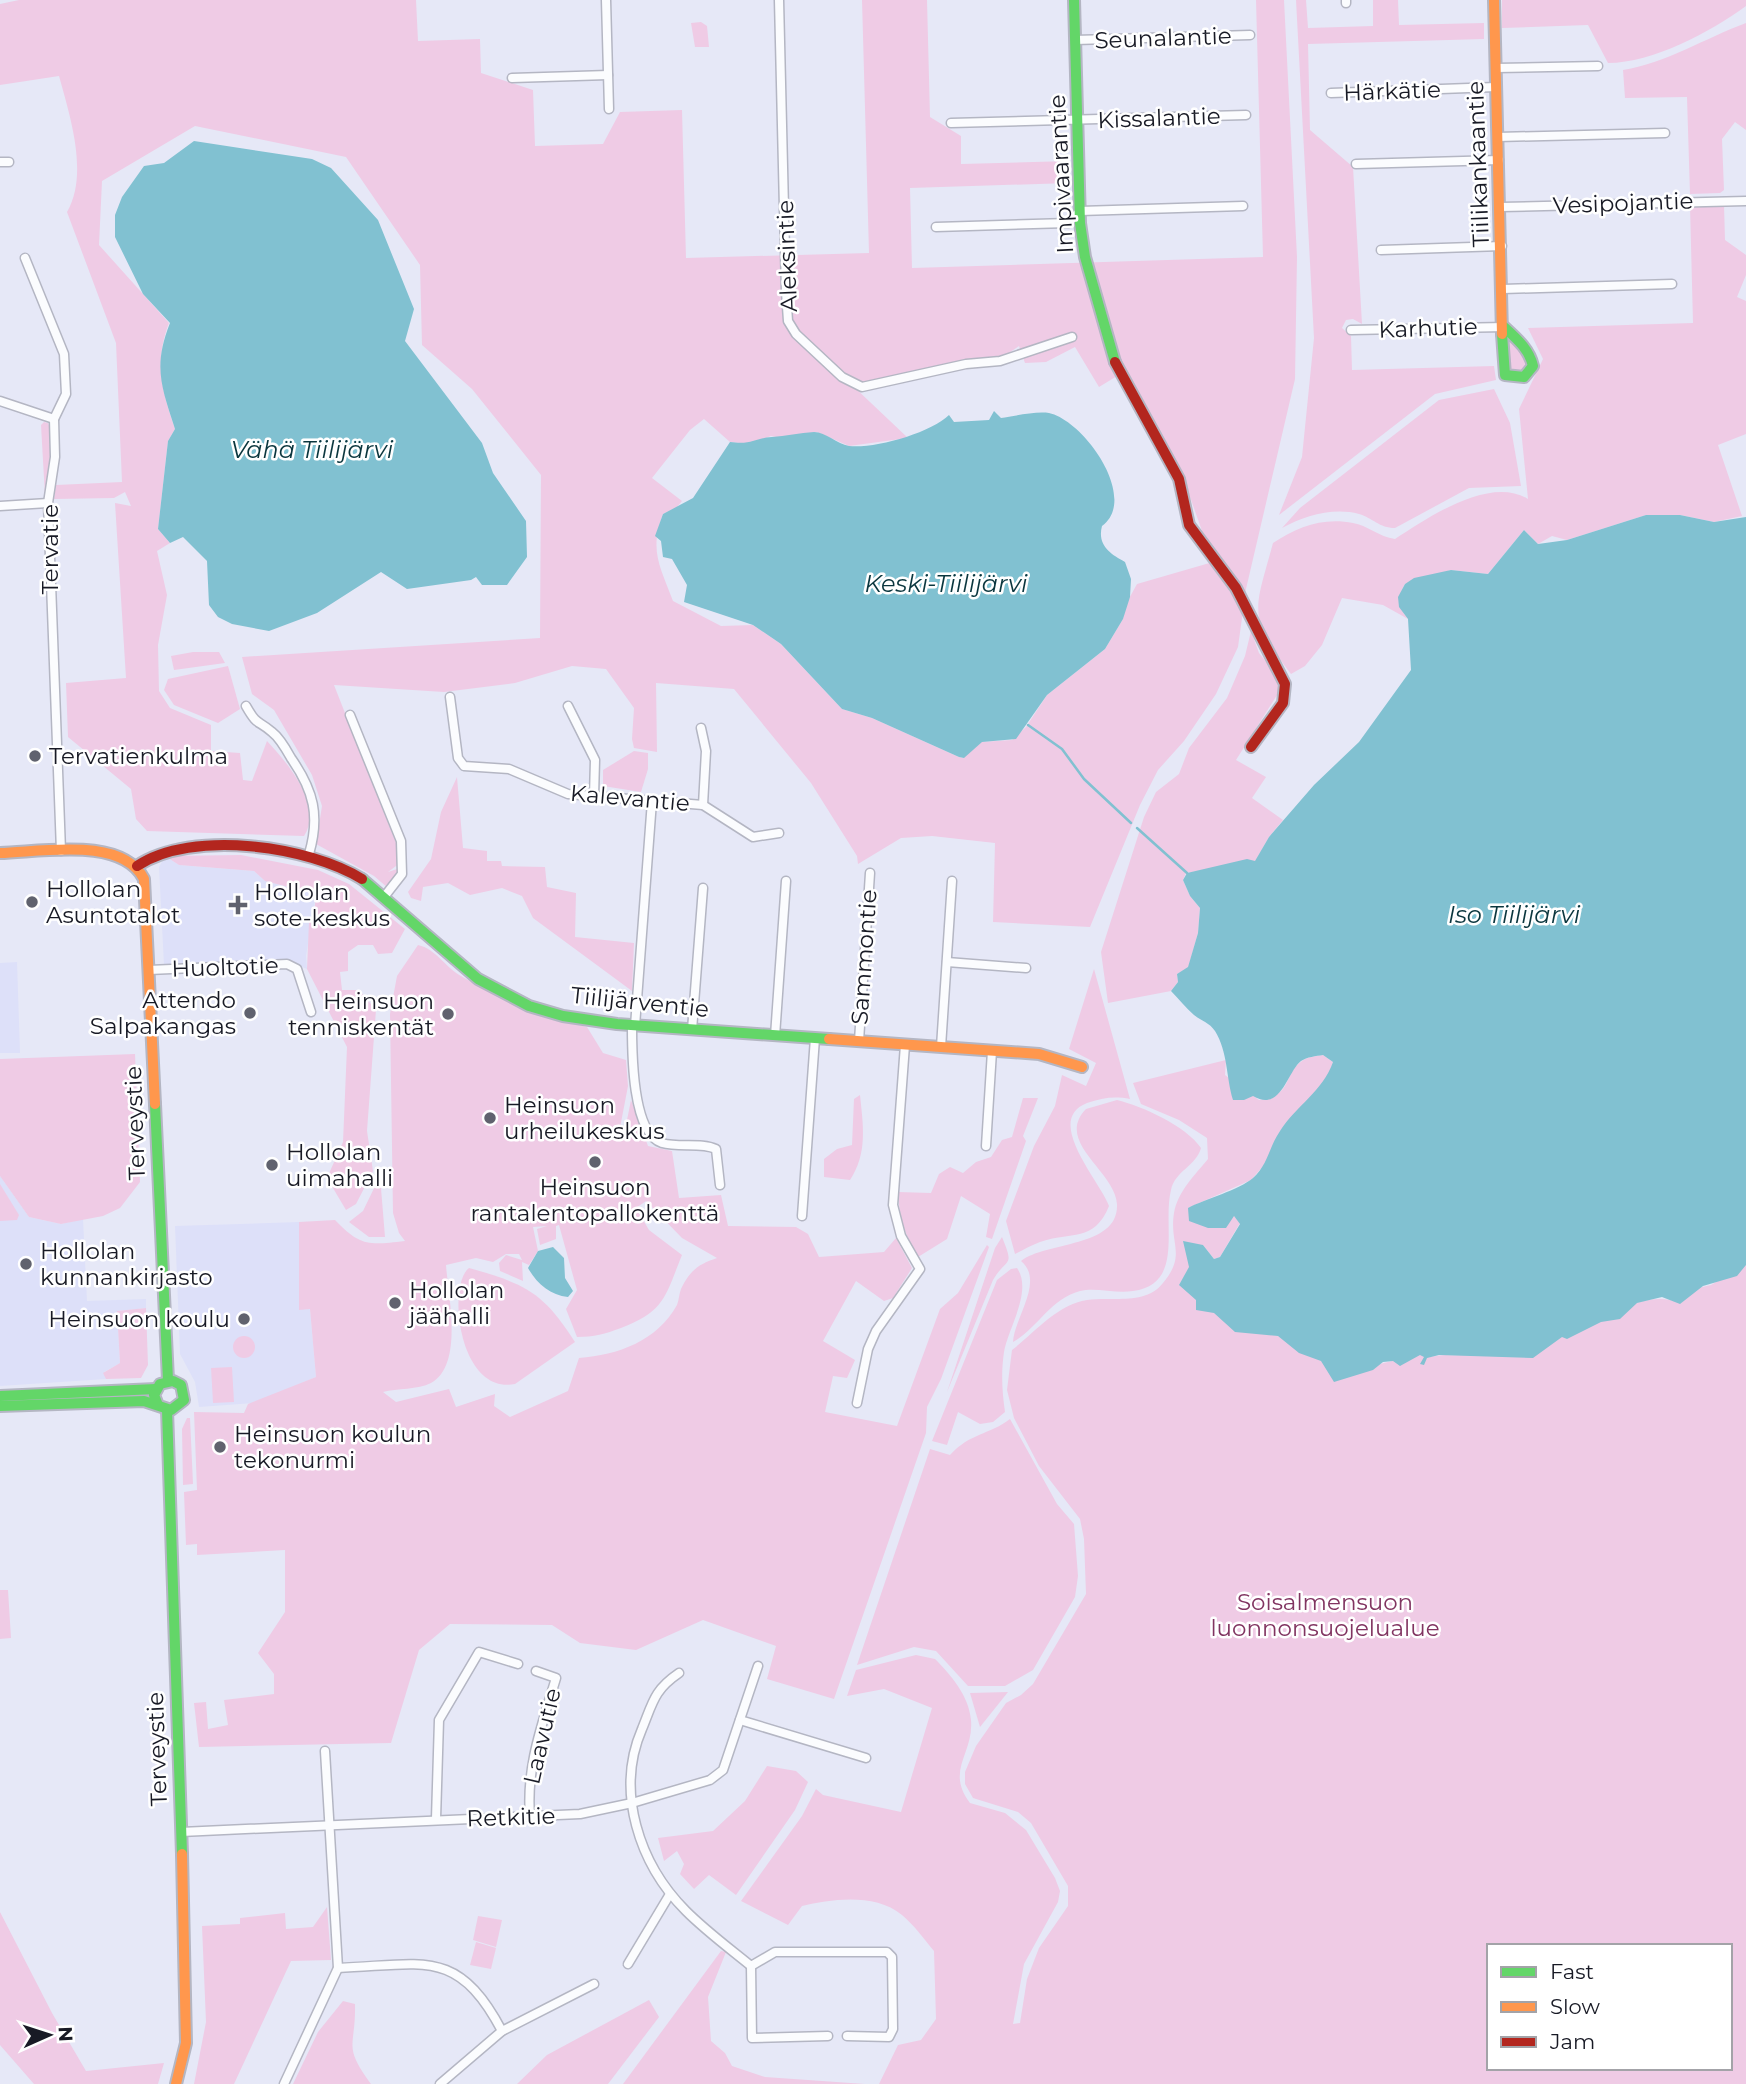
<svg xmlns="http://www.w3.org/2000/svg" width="1746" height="2084" viewBox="0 0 1746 2084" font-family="Montserrat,sans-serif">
  <rect width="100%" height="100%" fill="#e6e8f7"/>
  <!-- built -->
  <g fill="#dde0f9">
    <polygon points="165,856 179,865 254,871 265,881 316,894 306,956 307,969 288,961 164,965 159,867"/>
    <polygon points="17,962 20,1053 0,1053 0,963"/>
    <polygon points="0,1176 29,1217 61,1224 83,1219 87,1301 146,1299 146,1308 117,1311 120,1363 104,1372 106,1379 0,1386"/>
    <polygon points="299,1222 299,1309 310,1309 316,1377 254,1403 199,1407 195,1382 180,1354 175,1226"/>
  </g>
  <!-- green -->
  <g fill="#efcbe5" fill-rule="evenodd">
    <path d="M19 0H416L418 41 480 39 481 73 533 90 535 146 603 144 620 112 682 110 686 258 869 253 862 0H927L930 117 961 136V164L1069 161V183L910 188 912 268 1263 257 1256 0H1284L1297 257 1295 379 1246 589 1238 647 1216 694 1184 741 1158 770 1140 805 1090 927 993 922 995 843 932 836 901 838 858 864 857 856 811 783 734 689 656 683 657 752 634 748 632 739 634 708 606 669 572 666 515 683 444 692 334 685 400 853V863L388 872 400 868V871L388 888 374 876 316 844 322 806 312 775 274 710 252 694 242 657 540 638 541 475 472 389 422 345 420 265 346 157 195 126 102 181 99 245 169 323C154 362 162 391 175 429L168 441 158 529 170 543 157 551 167 595 158 645 159 691 170 708 211 725V751L240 753 243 780 252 781 267 741C287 762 324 806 304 836L147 831 136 819 131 789 68 737 66 683 126 678 115 503 131 506 125 492 114 498 54 499 56 485 122 482 116 343 67 212C89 174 70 116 59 76L0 85V4ZM1019 346 1025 363 1046 362 1075 347 1099 387 1122 373 1184 480 1213 562 1137 584 1126 604 1123 619 1105 649 1047 695 1026 727 1012 740 981 742 963 758 959 757 872 718 842 709 781 644 753 625 721 626 673 601C660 566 649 551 663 514L677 507 682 501 652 478 690 430 704 419 730 442 749 444 771 436 781 438 817 432 849 446 908 438 852 385 1000 359Z"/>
    <polygon points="1296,0 1306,0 1308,28 1373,26 1373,0 1398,0 1399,25 1484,23 1484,39 1308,44 1310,130 1353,167 1362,324 1353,319 1346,320 1342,328 1351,336 1352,370 1494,366 1496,380 1435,394 1279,515 1302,457 1314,338"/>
    <path d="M1502 0H1746V6C1710 32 1653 63 1608 63L1588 25 1502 28Z"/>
    <polygon points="701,22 707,26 709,47 695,47 691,23"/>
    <path d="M1746 23V130L1735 122 1722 139 1724 190 1720 193 1690 194 1687 97 1625 98 1623 70C1667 63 1705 38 1746 23Z"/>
    <path d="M1724 205 1725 240 1746 255V275L1737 297 1746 301V434L1718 445 1742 516 1714 522 1680 515H1646L1567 540 1552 536 1538 544 1524 530 1488 574 1451 570 1405 584C1397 599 1397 605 1408 619L1383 605 1342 598 1322 645 1305 666 1291 674C1246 616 1255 610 1273 543 1297 527 1323 517 1353 523 1367 525 1379 537 1395 539 1427 518 1490 475 1528 499L1519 409 1543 359 1528 328 1693 323 1690 206Z"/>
    <polygon points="1507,334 1511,335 1529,363 1526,371 1513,374 1510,368"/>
    <path d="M1494 389 1510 423 1521 486 1469 488 1395 528C1379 528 1373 518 1359 514 1333 507 1304 516 1282 528L1300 508 1439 400Z"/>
    <polygon points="44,422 48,423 54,439 45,496 41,425"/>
    <polygon points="1251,631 1259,653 1284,684 1236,760 1266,777 1252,798 1283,820 1269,837 1255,862 1186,873 1183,880 1190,896 1200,908 1198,933 1188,968 1177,974 1178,982 1171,991 1108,1003 1101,952 1144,817 1156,792 1179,774 1189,748 1227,698 1245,656"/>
    <polygon points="193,652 219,652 225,663 174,670 171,656"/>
    <polygon points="228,666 240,709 218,723 174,705 164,690 168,679"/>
    <polygon points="634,751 648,753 648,769 641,792 603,786 603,770"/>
    <polygon points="457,777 463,848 487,851 487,861 501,861 502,866 545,867 547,887 576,893 575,937 634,943 632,991 533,918 522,896 502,888 470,895 448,883 423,887 421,901 411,898 408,892 431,859 441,812"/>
    <polygon points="241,855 318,870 349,884 405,929 392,953 378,954 373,945 358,945 348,952 348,971 340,972 342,990 359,990 376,1010 367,1131 373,1171 356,1204 346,1210 327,1178 343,1142 347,1047 307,969 309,922 314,915 316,894 265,881 254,871 179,865 165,856"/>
    <path d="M418 945C436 949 445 967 461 976 509 1004 533 1015 587 1027L603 1053 626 1060 628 1086 619 1133 624 1135 631 1100 648 1146 672 1151 679 1198 721 1195 728 1226 796 1227 808 1234 819 1257 884 1252 896 1238 912 1268 893 1298 884 1301 856 1281 823 1341 855 1360 847 1378 833 1376 825 1412 897 1426 940 1309 958 1293 987 1245 989 1247 941 1379 927 1407 926 1433 834 1699 767 1679 776 1646 703 1620 636 1650 580 1643 552 1625 450 1624 419 1650 391 1743 199 1747 194 1703 206 1702 208 1729 228 1725 224 1700 274 1694V1674L258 1653 285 1612V1550L197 1555V1544L186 1545 184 1492 197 1490 194 1412 244 1413 248 1404 316 1377 310 1309 299 1310V1222L335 1220C361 1247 369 1245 405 1241L399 1233 393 1213 390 1014 397 976ZM646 1201 682 1238 717 1258C699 1264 690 1270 681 1289 679 1294 679 1300 677 1305 657 1341 618 1355 579 1358L568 1391 510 1417 494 1406 495 1394 456 1407 449 1389 396 1402 383 1392C397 1388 418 1390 431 1383 464 1365 448 1295 446 1265L476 1258 493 1262 506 1254H519L522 1260 506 1255 499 1263 500 1271 523 1281 522 1262 529 1265 538 1251 533 1227 547 1226 537 1229 540 1245 556 1239V1226L559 1225 577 1290 566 1309 577 1337C594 1337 605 1334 621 1328 665 1311 665 1297 682 1255L649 1230 636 1208Z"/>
    <path d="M1094 969 1130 1099C1114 1096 1102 1098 1087 1103 1043 1120 1100 1181 1109 1206 1094 1243 1071 1231 1040 1242 1032 1245 1023 1250 1015 1254L1006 1221 1034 1146 1055 1106 1062 1075 1086 1086 1096 1063 1069 1049Z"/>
    <polygon points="135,1054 140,1182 120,1208 103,1216 61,1224 29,1217 0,1176 0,1059"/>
    <path d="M1323 1055 1333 1062 1329 1075 1312 1097 1280 1131 1265 1164 1251 1180 1188 1208 1234 1216 1240 1223 1220 1257 1214 1259 1203 1245 1179 1285 1183 1284 1205 1308 1274 1335 1380 1364 1420 1354C1429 1359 1437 1355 1446 1355 1484 1357 1528 1346 1564 1335 1603 1323 1640 1287 1681 1303L1698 1288 1711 1285 1746 1264V2084H879L898 2045 921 2040 936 2019 934 1951C924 1939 914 1925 902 1915 875 1893 832 1899 802 1906L788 1925 741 1901 802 1816 816 1789 823 1795 901 1812 932 1708 884 1689 847 1696 856 1670 916 1655 935 1659C951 1675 969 1696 971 1720 974 1754 945 1770 970 1803L1005 1813 1026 1830 1055 1878 1060 1891 1058 1902 1024 1964 1013 2024 1020 2023 1027 1979 1039 1948 1068 1906V1886L1031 1823 1018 1812 973 1798 965 1784V1772L976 1746 1006 1703 1021 1695 1033 1684 1086 1594 1084 1539 1080 1519 1039 1466 1014 1418 1007 1390 1012 1350C1034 1333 1058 1304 1087 1300 1112 1296 1145 1306 1163 1283 1187 1254 1169 1244 1174 1213 1178 1191 1195 1175 1208 1159L1207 1138 1179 1120 1141 1104 1133 1083 1226 1060 1225 1075 1259 1100C1294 1095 1282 1075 1302 1061 1307 1057 1316 1056 1323 1055ZM1489 1946H1730V2068H1489Z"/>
    <path d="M860 1095C863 1125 868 1153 850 1180L824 1177V1159L837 1149 852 1145 854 1099Z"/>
    <path d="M1023 1098H1038L1023 1136 1026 1141 992 1239 986 1237 990 1214 961 1196 947 1239 918 1257C905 1236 899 1217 898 1192L931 1193 939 1174 950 1167 963 1173 976 1162 991 1157 1002 1140 1012 1137Z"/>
    <path d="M1117 1100C1142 1106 1186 1126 1201 1148 1196 1166 1175 1171 1171 1190 1162 1226 1185 1284 1133 1291 1116 1294 1096 1287 1080 1291 1050 1299 1037 1329 1013 1342 1014 1318 1045 1281 1021 1261 1047 1241 1119 1248 1117 1204 1115 1171 1054 1142 1086 1109Z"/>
    <polygon points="380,1176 385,1237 369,1237 349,1222 363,1211"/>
    <polygon points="0,1184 19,1215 17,1220 0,1221"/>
    <path d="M1002 1237C1015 1269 1007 1256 993 1280L947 1392 995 1248Z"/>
    <path d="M469 1268C526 1284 543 1292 575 1342L515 1384C458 1395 447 1284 469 1268Z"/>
    <path d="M1017 1268C1033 1291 1008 1328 1004 1352 1001 1373 1002 1391 1005 1412L993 1422 980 1424 958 1412 947 1445 932 1441 997 1280 1011 1269Z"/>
    <polygon points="146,1308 148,1365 141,1378 106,1379 103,1373 120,1363 117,1311"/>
    <circle cx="244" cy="1347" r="11"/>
    <polygon points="232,1367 234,1402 213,1403 211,1368"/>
    <polygon points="187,1418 190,1418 193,1484 183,1485 182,1429"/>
    <path d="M1010 1419 1057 1504 1074 1524 1078 1576 1075 1597 1033 1670 1005 1686H968L936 1651 914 1647 857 1665 930 1449 950 1455C970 1433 989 1435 1010 1419Z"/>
    <polygon points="0,1590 8,1590 11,1638 0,1639"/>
    <polygon points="1008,1692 980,1727 970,1693"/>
    <polygon points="767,1766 796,1771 808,1782 795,1810 736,1895 709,1875 694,1889 680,1874 684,1864 677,1851 664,1861 658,1838 713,1831 745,1801"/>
    <polygon points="327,1907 331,1960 291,1961 234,2084 194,2084 206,2022 202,1926 240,1924 240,1918 285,1913 286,1929 313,1927"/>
    <polygon points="0,1912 52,2013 86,2071 164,2063 158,2084 34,2084 0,2045"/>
    <polygon points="478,1916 502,1920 496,1947 473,1940"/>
    <polygon points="476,1942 496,1948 491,1969 470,1965"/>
    <polygon points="721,1951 726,1952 708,1997 711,2041 725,2053 732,2066 765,2077 865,2084 623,2084"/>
    <polygon points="649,2000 659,2017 608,2084 517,2084 547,2055"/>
    <path d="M343 2001 355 2004C356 2048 342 2044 371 2084H293L318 2032Z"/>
  </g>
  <!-- water -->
  <g fill="#81c1d1">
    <path d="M194 141 312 159 331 168 378 220 414 309 405 341 482 443 493 473 526 521 527 557 507 585H482L476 577 471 580 407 589 381 572 317 613 269 631 232 624 218 617 209 605 207 561 183 537 170 543 158 529 168 441 175 429C161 386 153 366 170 323L143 294 115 237V215L122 197 144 166 164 163Z"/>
    <path d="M994 411 1001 418C1015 416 1036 411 1049 413 1085 421 1139 499 1102 526 1097 545 1110 554 1125 562L1131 579 1130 597 1123 619 1105 649 1047 695 1016 739 982 742 964 758 959 757 872 718 842 709 781 644 753 625 684 602 687 585 672 559 663 557 661 541 655 536 663 514 693 498 730 442C753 445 754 438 772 437 785 436 800 433 814 432 826 432 837 444 849 446 874 449 931 433 949 415L954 422 989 420Z"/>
    <path d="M1646 515H1680L1714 522 1746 517V1265L1737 1276 1703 1286 1680 1304 1662 1297 1637 1303 1620 1319 1601 1322 1567 1339 1562 1337 1533 1358 1439 1355 1427 1358 1424 1365 1420 1364 1424 1357 1420 1355 1400 1366 1393 1361 1383 1362 1373 1370 1334 1382 1321 1361 1299 1353 1278 1336 1235 1332 1214 1313 1196 1310V1300L1179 1285 1189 1267 1183 1241 1203 1245 1214 1259 1220 1257 1240 1224 1234 1216 1226 1228H1208L1189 1221 1188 1208C1205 1199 1239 1190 1253 1178 1268 1165 1269 1147 1280 1131 1296 1106 1323 1091 1333 1062L1323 1055C1316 1056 1307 1057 1301 1061 1287 1072 1281 1113 1253 1096L1244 1100H1233C1226 1077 1228 1052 1215 1031 1209 1022 1201 1021 1194 1015 1186 1008 1179 999 1171 991L1178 982 1177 974 1188 967 1198 933 1200 908 1190 896 1183 880 1187 873 1247 859 1255 861 1269 837 1314 785 1359 742 1411 670 1408 619 1399 607 1398 597 1405 584 1414 578 1451 570 1488 574 1524 530 1538 544 1567 540Z"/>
    <path d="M553 1247 564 1258 565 1278 573 1291 568 1297C550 1295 537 1284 528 1268L538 1251Z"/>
  </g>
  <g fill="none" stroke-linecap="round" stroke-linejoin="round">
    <!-- stream -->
    <g stroke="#81c1d1" stroke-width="2.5">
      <polyline points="1028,725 1062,749 1084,779 1131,823"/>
      <polyline points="1137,828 1187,873"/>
    </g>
    <defs>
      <g id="street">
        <polyline points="606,0 609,109"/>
        <polyline points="779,0 786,292 788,321 796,334 842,377 862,387 966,364 1000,361 1072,337"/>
        <polyline points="1346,0 1346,3"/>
        <polyline points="1075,40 1250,35"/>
        <polyline points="1496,68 1598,66"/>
        <polyline points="512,78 608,75"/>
        <polyline points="1331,93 1496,87"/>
        <polyline points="951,123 1246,115"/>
        <polyline points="1498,137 1665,133"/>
        <polyline points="0,162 9,162"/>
        <polyline points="1356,164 1499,160"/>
        <polyline points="1501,207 1746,201"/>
        <polyline points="936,227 1068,223 1080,211 1243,206"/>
        <polyline points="1381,250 1502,246"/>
        <polyline points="25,258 64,354 66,394 54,419 55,457 48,503 61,851"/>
        <polyline points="1503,289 1672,284"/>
        <polyline points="1351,330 1504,327"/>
        <polyline points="0,401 54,419"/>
        <polyline points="0,506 48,503"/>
        <polyline points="450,697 458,758 464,766 509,769 568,794 703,805 753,837 779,833"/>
        <path d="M246 706C258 727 257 719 272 732 280 738 286 749 291 758 314 791 320 816 309 854"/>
        <polyline points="568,706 595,760 594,796"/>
        <polyline points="350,715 401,841 402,874 384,897"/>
        <polyline points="701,728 706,751 703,805"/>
        <polyline points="947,962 1026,968"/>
        <polyline points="149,970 287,964 297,969 311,1012"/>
        <path d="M632 1026C632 1053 632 1133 662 1143 679 1148 701 1142 716 1149L720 1185"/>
        <polyline points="635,1026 652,801"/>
        <polyline points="692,1030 703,888"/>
        <polyline points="775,1036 786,881"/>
        <polyline points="859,1041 870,873"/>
        <polyline points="941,1047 952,881"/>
        <polyline points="986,1146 992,1051"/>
        <polyline points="802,1216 815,1038"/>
        <polyline points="857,1403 868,1349 876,1331 920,1269 901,1236 893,1205 905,1045"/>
        <path d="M679 1673C654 1690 653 1702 642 1729 615 1791 639 1864 686 1911 706 1931 729 1948 751 1966L775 1952H887L892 1957 893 2029 889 2037 847 2036"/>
        <polyline points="740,1720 866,1758"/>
        <path d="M530 1816C526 1767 542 1725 556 1678L536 1671"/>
        <polyline points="436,1819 439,1720 479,1652 518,1664"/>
        <polyline points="181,1832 580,1814 632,1803 710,1780 723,1770 758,1666"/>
        <polyline points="628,1964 670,1894"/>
        <polyline points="751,1966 752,2038 828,2036"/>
        <path d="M338 1968C422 1965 457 1946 502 2031"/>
        <polyline points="284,2084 338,1968 325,1751"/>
        <polyline points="440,2084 502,2031 594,1984"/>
      </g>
      <g id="fast">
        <polyline points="1074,0 1080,223 1085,257 1115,362"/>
        <path d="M1502 334 1505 375 1524 377 1533 366C1529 349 1517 339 1504 327"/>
        <polyline points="362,879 478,979 529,1006 563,1016 617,1024 829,1039"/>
        <polyline points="155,1104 168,1380"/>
        <polyline points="0,1396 156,1389"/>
        <polyline points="0,1406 144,1401 171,1410 184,1400 181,1385 173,1381 160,1384 154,1395 158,1405"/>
        <polyline points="167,1410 182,1854"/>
      </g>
      <g id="slow">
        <polyline points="1494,0 1502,334"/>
        <path d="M0 853C41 852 122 836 144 879L155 1104"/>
        <polyline points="829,1039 1039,1054 1082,1067"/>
        <polyline points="176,2084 186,2043 182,1854"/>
      </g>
      <g id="jam">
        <polyline points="1115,362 1179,479 1189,525 1236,588 1285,684 1283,703 1251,747"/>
        <path d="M137 866C192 829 309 846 362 879"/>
      </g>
    </defs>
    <!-- street casing -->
    <use href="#street" stroke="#b4b6c3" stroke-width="11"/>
    <!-- fast casing -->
    <use href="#fast" stroke="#b4b6c3" stroke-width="14"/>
    <!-- slow casing -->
    <use href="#slow" stroke="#b4b6c3" stroke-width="14"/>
    <!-- jam casing -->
    <use href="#jam" stroke="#b4b6c3" stroke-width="14"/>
    <!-- street -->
    <use href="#street" stroke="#fbfcfe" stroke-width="8"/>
    <!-- fast -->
    <use href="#fast" stroke="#63d668" stroke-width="10"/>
    <!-- slow -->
    <use href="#slow" stroke="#ff974d" stroke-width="10"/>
    <!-- jam -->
    <use href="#jam" stroke="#b3261e" stroke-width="10"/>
  </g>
  <!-- markers -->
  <g fill="#60626e" stroke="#fff" stroke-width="2.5">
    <circle cx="35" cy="756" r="7"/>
    <circle cx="32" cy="902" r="7"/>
    <path d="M234.5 894.5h7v7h7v7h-7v7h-7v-7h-7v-7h7z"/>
    <circle cx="250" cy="1013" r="7"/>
    <circle cx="448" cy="1014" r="7"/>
    <circle cx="490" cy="1118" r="7"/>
    <circle cx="595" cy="1162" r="7"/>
    <circle cx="272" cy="1165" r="7"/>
    <circle cx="26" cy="1264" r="7"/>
    <circle cx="395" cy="1303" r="7"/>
    <circle cx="244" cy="1319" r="7"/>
    <circle cx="220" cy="1447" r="7"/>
  </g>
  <g text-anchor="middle" stroke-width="5" stroke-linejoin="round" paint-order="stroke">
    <!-- street labels -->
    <g font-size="23" fill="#181a25" stroke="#fff">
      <text transform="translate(1163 38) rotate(-2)" y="8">Seunalantie</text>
      <text transform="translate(1392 91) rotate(-2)" y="8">Härkätie</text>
      <text transform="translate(1159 118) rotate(-2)" y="8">Kissalantie</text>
      <text transform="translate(1478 164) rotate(-92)" y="8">Tiilikankaantie</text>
      <text transform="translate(1061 174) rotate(-93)" y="8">Impivaarantie</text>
      <text transform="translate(1623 203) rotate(-2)" y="8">Vesipojantie</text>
      <text transform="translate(787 256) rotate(-92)" y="8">Aleksintie</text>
      <text transform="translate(1428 328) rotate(-2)" y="8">Karhutie</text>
      <text transform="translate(50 549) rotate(-90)" y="8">Tervatie</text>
      <text transform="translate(630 798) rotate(5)" y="8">Kalevantie</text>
      <text transform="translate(864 957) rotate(-86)" y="8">Sammontie</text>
      <text transform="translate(225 967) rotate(-2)" y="8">Huoltotie</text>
      <text transform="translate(640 1002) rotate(6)" y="8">Tiilijärventie</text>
      <text transform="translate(135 1123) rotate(-92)" y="8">Terveystie</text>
      <text transform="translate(542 1736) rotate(-77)" y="8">Laavutie</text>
      <text transform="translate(157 1749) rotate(-92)" y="8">Terveystie</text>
      <text transform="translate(511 1817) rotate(-2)" y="8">Retkitie</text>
    </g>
    <!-- poi labels -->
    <g font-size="23" fill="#181a25" stroke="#fff" text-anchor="start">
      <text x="49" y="764">Tervatienkulma</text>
      <text x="46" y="897">Hollolan<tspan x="46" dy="26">Asuntotalot</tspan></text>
      <text x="254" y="900">Hollolan<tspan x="254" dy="26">sote-keskus</tspan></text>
      <text x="236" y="1008" text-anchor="end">Attendo<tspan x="236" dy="26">Salpakangas</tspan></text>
      <text x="434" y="1009" text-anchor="end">Heinsuon<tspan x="434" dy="26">tenniskentät</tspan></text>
      <text x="504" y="1113">Heinsuon<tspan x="504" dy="26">urheilukeskus</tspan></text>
      <text x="286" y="1160">Hollolan<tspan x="286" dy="26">uimahalli</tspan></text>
      <text x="595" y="1195" text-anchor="middle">Heinsuon<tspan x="595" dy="26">rantalentopallokenttä</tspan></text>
      <text x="40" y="1259">Hollolan<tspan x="40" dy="26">kunnankirjasto</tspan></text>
      <text x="409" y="1298">Hollolan<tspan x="409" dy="26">jäähalli</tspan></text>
      <text x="230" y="1327" text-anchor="end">Heinsuon koulu</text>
      <text x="234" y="1442">Heinsuon koulun<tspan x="234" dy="26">tekonurmi</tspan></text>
    </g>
    <!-- park labels -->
    <g font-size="23" fill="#813461" stroke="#fff">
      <text x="1325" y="1610">Soisalmensuon<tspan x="1325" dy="26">luonnonsuojelualue</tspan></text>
    </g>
    <!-- water labels -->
    <g font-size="24" font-style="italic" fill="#0a363e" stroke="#fff">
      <text x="312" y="458">Vähä Tiilijärvi</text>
      <text x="946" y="592">Keski-Tiilijärvi</text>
      <text x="1514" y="923">Iso Tiilijärvi</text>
    </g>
  </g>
  <!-- legend -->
  <rect x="1487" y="1944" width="245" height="126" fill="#ffffff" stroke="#a3a3a8" stroke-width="2"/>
  <rect x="1501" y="1967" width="35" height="10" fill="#63d668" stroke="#a3a3a8" stroke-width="2"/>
  <text x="1550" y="1979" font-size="21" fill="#181a25">Fast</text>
  <rect x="1501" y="2002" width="35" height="10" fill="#ff974d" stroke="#a3a3a8" stroke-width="2"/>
  <text x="1550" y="2014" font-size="21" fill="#181a25">Slow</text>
  <rect x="1501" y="2037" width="35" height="10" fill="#b3261e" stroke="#a3a3a8" stroke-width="2"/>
  <text x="1550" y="2049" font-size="21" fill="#181a25">Jam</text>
  <!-- north arrow -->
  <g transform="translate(49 2035) rotate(87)" stroke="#ffffff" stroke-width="5" paint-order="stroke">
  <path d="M0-5L12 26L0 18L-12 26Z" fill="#181a25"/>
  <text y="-10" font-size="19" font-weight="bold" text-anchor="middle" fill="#181a25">N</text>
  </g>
</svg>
